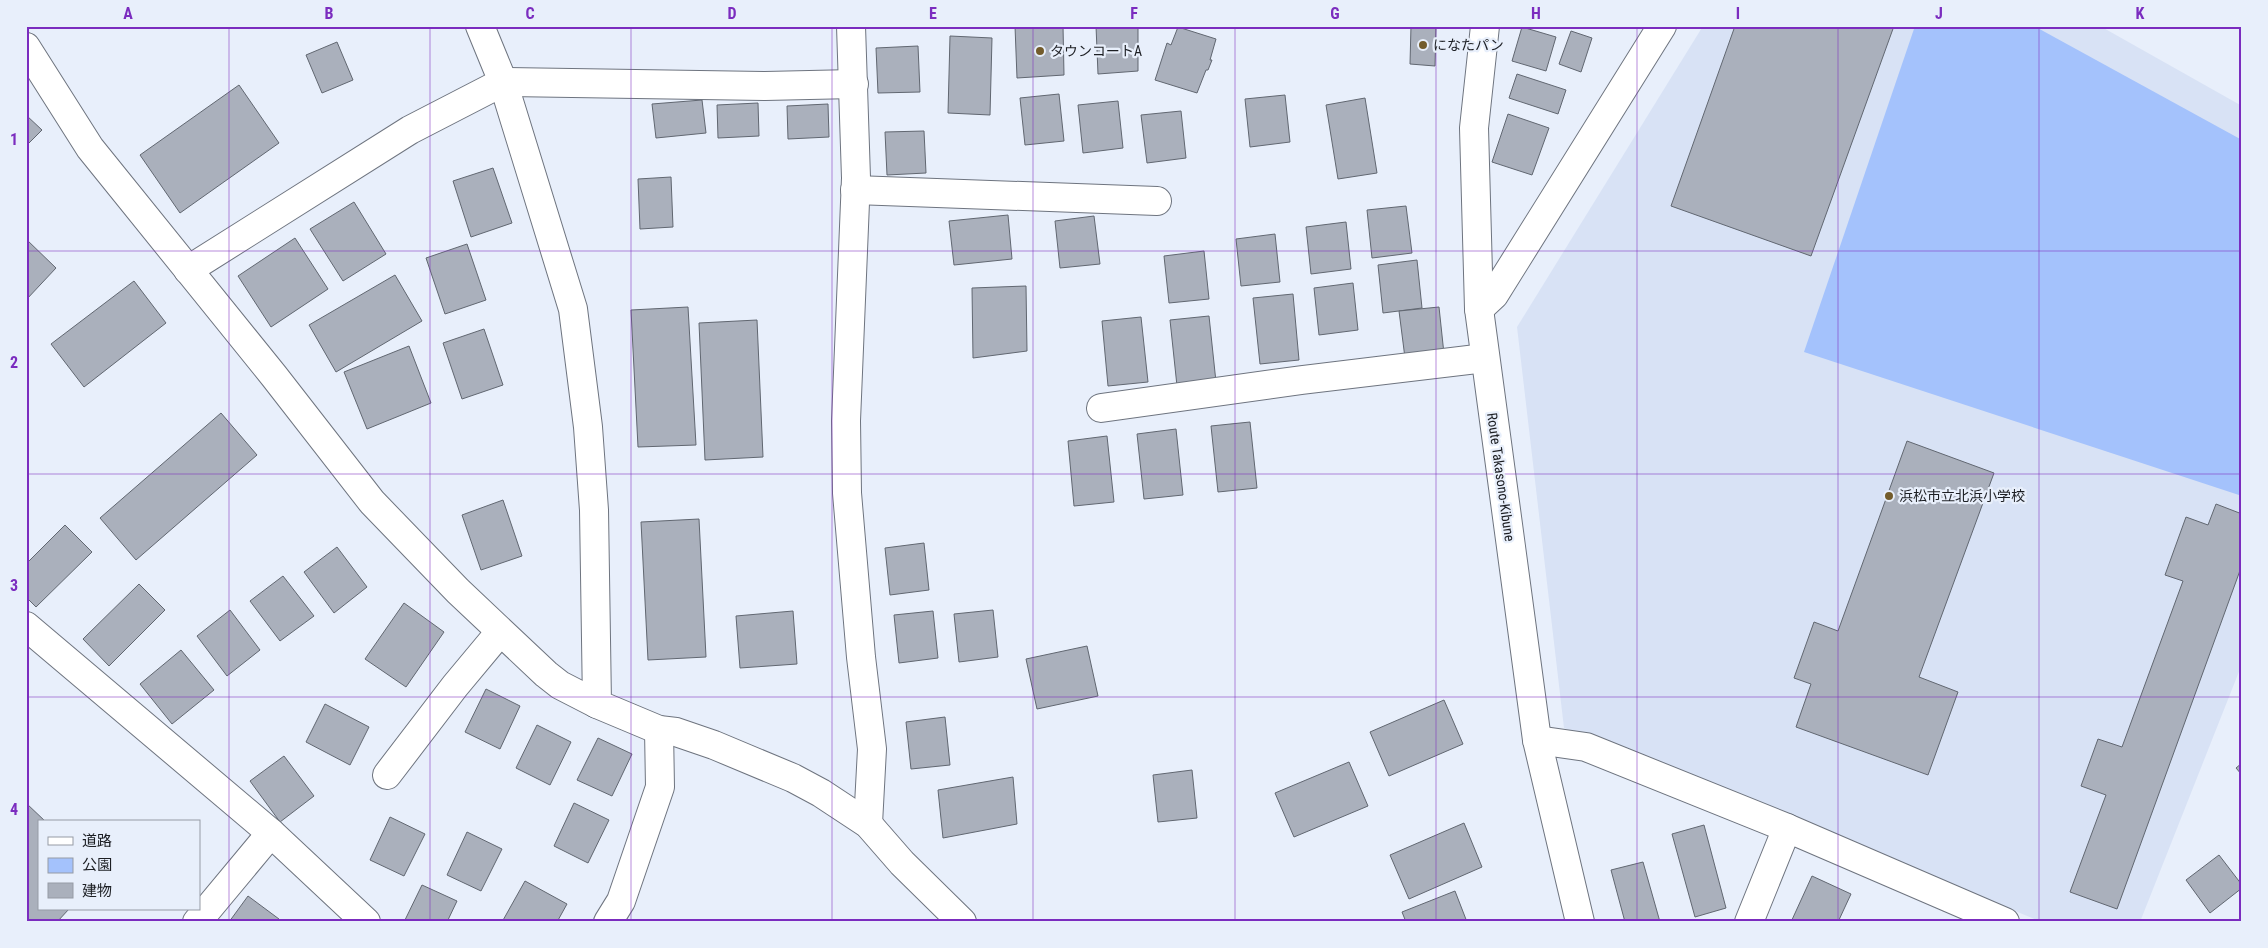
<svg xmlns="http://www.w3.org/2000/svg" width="2268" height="948" viewBox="0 0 2268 948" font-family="'Roboto Condensed','Noto Sans JP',sans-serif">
  <rect width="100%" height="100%" fill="#e8effb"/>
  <!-- built -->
  <polygon fill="#d8e2f5" points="1703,26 2100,26 2242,106 2242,664 2140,922 2042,922 1564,728 1517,327"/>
  <!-- green -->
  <polygon fill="#a4c2fc" points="1915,26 2034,26 2242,140 2242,496 1804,352"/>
  <!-- building -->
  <g fill="#aab0bc" stroke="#616771">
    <polygon points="1015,26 1063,26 1064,75 1017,78"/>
    <polygon points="1096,26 1138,26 1138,71 1098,74"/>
    <polygon points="1411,26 1436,26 1435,66 1410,64"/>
    <polygon points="1735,26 1894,26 1811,256 1671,206"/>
    <polygon points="1178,27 1216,39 1210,60 1212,60 1208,70 1206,70 1197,93 1155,80 1167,43 1171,45"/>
    <polygon points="1522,27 1556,37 1546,71 1512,61"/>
    <polygon points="1571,31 1592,38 1581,72 1559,64"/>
    <polygon points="950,36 992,38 990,115 948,113"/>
    <polygon points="337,42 353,80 322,93 306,55"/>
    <polygon points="918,46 920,92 878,93 876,48"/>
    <polygon points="1517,74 1566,90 1558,114 1509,98"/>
    <polygon points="239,85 279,143 180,213 140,155"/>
    <polygon points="1059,94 1064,141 1025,145 1020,98"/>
    <polygon points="1285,95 1290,142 1250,147 1245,99"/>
    <polygon points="1365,98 1377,173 1338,179 1326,105"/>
    <polygon points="702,100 706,133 656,138 652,104"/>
    <polygon points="1118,101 1123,148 1083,153 1078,105"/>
    <polygon points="758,103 759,136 718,138 717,105"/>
    <polygon points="828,104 829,137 788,139 787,106"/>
    <polygon points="1181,111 1186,158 1147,163 1141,115"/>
    <polygon points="1508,114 1549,128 1532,175 1492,162"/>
    <polygon points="26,115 42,130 26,146"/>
    <polygon points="924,131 926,173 887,175 885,132"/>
    <polygon points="493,168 512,223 471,237 453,181"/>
    <polygon points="671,177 673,227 640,229 638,179"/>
    <polygon points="354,202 386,254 343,281 310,229"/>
    <polygon points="1406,206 1412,253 1372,258 1367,210"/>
    <polygon points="1008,215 1012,259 954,265 949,221"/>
    <polygon points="1094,216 1100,264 1060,268 1055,221"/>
    <polygon points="1346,222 1351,269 1311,274 1306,227"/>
    <polygon points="1275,234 1280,282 1241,286 1236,239"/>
    <polygon points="295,238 328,289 271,327 238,276"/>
    <polygon points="26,239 56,268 26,300"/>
    <polygon points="467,244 486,300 445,314 426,258"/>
    <polygon points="1204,251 1209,299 1169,303 1164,256"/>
    <polygon points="1417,260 1422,308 1383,313 1378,265"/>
    <polygon points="395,275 422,321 336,372 309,325"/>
    <polygon points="134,281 166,323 84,387 51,344"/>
    <polygon points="1353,283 1358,330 1319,335 1314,288"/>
    <polygon points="1026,286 1027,351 973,358 972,288"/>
    <polygon points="1293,294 1299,360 1260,364 1253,298"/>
    <polygon points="688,307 696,445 638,447 631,310"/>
    <polygon points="1439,307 1444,354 1405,358 1399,311"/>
    <polygon points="1209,316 1216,382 1177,386 1170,320"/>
    <polygon points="1141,317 1148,382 1108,386 1102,321"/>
    <polygon points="757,320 763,457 705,460 699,323"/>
    <polygon points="484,329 503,385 462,399 443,343"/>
    <polygon points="409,346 431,403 367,429 344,372"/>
    <polygon points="221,413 257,455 136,560 100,518"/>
    <polygon points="1250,422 1257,488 1218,492 1211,426"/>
    <polygon points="1176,429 1183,495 1144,499 1137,434"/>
    <polygon points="1107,436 1114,502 1074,506 1068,441"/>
    <polygon points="1907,441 1994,473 1919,677 1958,692 1928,775 1796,727 1811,684 1794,678 1814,622 1838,631"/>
    <polygon points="503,500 522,556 481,570 462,515"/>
    <polygon points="2216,504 2242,514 2242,565 2117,909 2070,892 2106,795 2081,786 2098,739 2122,747 2183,581 2165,575 2186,517 2208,525"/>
    <polygon points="699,519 706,657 648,660 641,522"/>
    <polygon points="65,525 92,552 36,607 26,597 26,564"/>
    <polygon points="924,543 929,590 890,595 885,548"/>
    <polygon points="337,547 367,587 334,613 304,572"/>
    <polygon points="283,576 314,616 280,641 250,601"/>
    <polygon points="139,584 165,610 109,666 83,639"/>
    <polygon points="404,603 444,632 406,687 365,659"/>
    <polygon points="230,610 260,650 227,676 197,636"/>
    <polygon points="993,610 998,657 959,662 954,614"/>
    <polygon points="793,611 797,664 740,668 736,616"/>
    <polygon points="933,611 938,658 899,663 894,615"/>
    <polygon points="1087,646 1098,696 1037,709 1026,659"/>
    <polygon points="181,650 214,690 172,724 140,684"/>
    <polygon points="486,689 520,706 500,749 465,732"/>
    <polygon points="1444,700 1463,744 1389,776 1370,732"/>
    <polygon points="325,704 369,727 350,765 306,742"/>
    <polygon points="945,717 950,765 911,769 906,722"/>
    <polygon points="537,725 571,742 550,785 516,768"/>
    <polygon points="598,738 632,754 612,796 577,780"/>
    <polygon points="284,756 314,796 280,822 250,781"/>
    <polygon points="1349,762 1368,806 1294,837 1275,793"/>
    <polygon points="2242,763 2242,775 2236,768"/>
    <polygon points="1192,770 1197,818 1158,822 1153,775"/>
    <polygon points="1013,777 1017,824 943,838 938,790"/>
    <polygon points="26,803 46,822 39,822 39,909 69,909 57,922 26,922"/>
    <polygon points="574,803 609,820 588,863 554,846"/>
    <polygon points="390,817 425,834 404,876 370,860"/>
    <polygon points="1464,823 1482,867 1409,899 1390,855"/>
    <polygon points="1704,825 1726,908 1695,917 1672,834"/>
    <polygon points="467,832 502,849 481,891 447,875"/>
    <polygon points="2219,855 2242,885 2242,888 2210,913 2186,880"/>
    <polygon points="1643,862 1660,922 1625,922 1611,870"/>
    <polygon points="1812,876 1851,894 1838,922 1791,922"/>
    <polygon points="525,881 567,904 557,922 502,922"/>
    <polygon points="422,885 457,901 447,922 404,922"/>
    <polygon points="1455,891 1467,922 1406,922 1402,912"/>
    <polygon points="248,896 279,919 277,922 229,922"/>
  </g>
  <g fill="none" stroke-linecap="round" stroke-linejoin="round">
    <defs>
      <g id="street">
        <polyline points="480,26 503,82 573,309 588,427 594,510 597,704 659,730 676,732 714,745 793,778 821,793 868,824 902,863 962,922"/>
        <polyline points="851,26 856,178 846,421 847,493 861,657 872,749 868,824"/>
        <polyline points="26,47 90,148 274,376 372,502 458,591 546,674 560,685 597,704"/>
        <polyline points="855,190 1157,201"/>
        <polyline points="188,270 410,130 503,82 765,86 854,84"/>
        <polyline points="1479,309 1494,295 1662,26"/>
        <polyline points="1101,408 1302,380 1485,358"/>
        <polyline points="26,626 271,833 366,922"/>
        <polyline points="1537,740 1586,747 1787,828 2005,922"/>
        <polyline points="387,775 455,686 500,632"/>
        <polyline points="197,922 271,833"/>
        <polyline points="608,922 621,901 660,787 659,730"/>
        <polyline points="1749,922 1787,828"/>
      </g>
      <polyline id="secondary" points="1485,26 1474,128 1479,309 1537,740 1580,922"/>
    </defs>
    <!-- street casing -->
    <use href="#street" stroke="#6e747f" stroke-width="30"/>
    <!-- secondary casing -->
    <use href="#secondary" stroke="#6e747f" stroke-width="30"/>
    <!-- street -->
    <use href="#street" stroke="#fff" stroke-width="28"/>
    <!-- secondary -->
    <use href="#secondary" stroke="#fff" stroke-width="28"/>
  </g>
  <!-- grid -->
  <path fill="none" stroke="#7b2cbf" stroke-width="1" stroke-opacity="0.55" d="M229 26V922M430 26V922M631 26V922M832 26V922M1033 26V922M1235 26V922M1436 26V922M1637 26V922M1838 26V922M2039 26V922M26 251H2242M26 474H2242M26 697H2242"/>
  <!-- markers -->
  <g fill="#735c2c" stroke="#e8effb" stroke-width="2">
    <circle cx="1423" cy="45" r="5"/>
    <circle cx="1040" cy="51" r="5"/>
    <circle cx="1889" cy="496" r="5"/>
  </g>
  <g text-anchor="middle" stroke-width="4.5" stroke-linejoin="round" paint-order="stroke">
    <!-- poi labels -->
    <g font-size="14" fill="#1c1e23" stroke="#e8effb" text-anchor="start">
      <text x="1433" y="50">になたパン</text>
      <text x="1050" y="56">タウンコートA</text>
      <text x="1899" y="501">浜松市立北浜小学校</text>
    </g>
    <!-- street labels -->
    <g font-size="14" fill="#1c1e23" stroke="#e8effb">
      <text transform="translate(1501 477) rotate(82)" y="5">Route Takasono-Kibune</text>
    </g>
  </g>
  <!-- border -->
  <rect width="2268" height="948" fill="none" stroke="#e8effb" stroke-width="55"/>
  <!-- legend -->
  <rect x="38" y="820" width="162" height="90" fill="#e8effb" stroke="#969ba5"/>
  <rect x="48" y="837" width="25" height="8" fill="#ffffff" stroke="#969ba5"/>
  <text x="82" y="846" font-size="15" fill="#1c1e23">道路</text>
  <rect x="48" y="858" width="25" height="15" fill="#a4c2fc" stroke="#969ba5"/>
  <text x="82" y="870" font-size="15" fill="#1c1e23">公園</text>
  <rect x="48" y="883" width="25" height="15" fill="#aab0bc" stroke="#969ba5"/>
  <text x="82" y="896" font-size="15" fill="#1c1e23">建物</text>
  <rect x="28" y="28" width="2212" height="892" fill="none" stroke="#7b2cbf" stroke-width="2"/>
  <g font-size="16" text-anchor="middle" font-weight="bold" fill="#7b2cbf">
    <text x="128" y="19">A</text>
    <text x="329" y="19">B</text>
    <text x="530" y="19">C</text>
    <text x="732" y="19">D</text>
    <text x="933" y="19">E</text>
    <text x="1134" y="19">F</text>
    <text x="1335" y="19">G</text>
    <text x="1536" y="19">H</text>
    <text x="1738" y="19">I</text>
    <text x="1939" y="19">J</text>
    <text x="2140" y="19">K</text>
    <text x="14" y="145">1</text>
    <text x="14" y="368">2</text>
    <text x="14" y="591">3</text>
    <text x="14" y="815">4</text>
  </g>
</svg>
